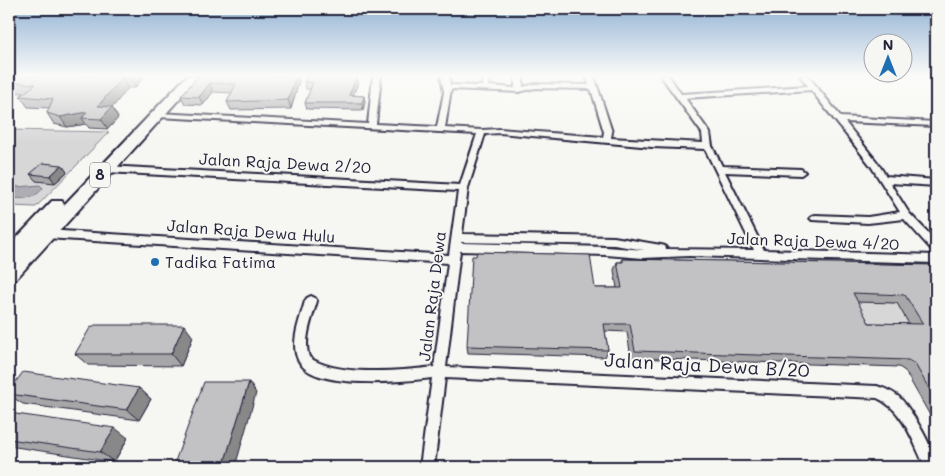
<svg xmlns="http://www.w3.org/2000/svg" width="945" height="476" viewBox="0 0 945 476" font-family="Mali,sans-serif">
  <rect width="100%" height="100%" fill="#f6f6f2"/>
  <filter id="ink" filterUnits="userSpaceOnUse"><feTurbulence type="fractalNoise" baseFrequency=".02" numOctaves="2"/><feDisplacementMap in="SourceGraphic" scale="10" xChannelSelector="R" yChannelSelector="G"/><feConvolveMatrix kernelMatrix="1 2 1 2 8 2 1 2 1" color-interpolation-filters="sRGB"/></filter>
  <g filter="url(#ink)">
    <!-- green -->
    <g fill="#d7d7d7" stroke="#7c7c89">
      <polygon points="9,130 109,132 36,207 9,206"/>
      <polygon points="846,301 897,303 914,332 861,330"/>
    </g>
    <!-- water -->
    <path fill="#adadb3" stroke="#757583" d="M9 181 18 187 40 185 43 188C35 199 21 200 9 197Z"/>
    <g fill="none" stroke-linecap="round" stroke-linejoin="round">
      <defs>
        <path id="minor" d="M373 76H381L376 124 437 127 444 92 441 76H449L450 85 482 86 483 76H491L489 86 515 88V76H523V87L535 84 589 85 586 76H594L612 132 611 138 703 143 702 133 661 76H669L681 94 808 86 800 76H808L841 117 936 122V126L845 122 877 162 886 176 936 180V186L890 183 909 213 936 241V251L932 250 904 219 868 223 812 220 810 218 815 215 868 217 900 212 871 166 811 90 685 98 710 133 712 146 722 166 801 169 805 172 801 175 725 172 764 250 936 255V263L689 256 643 258 606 255 460 251 446 367 877 386C886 389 894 392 901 399 912 411 936 451 936 467H925C914 443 903 409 877 398L445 378 434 467H420L432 378C401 382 337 387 310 372 303 368 298 362 296 354 292 337 301 317 305 301L307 298 311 296 315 298 317 301C312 319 303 339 309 357 335 377 402 371 434 367L448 263 46 238 41 234 46 230 449 255 458 191 106 172 102 169 106 166 460 185 477 134 158 117 154 115 158 113 368 124ZM535 88 591 89 604 132 603 137 500 129 482 130 445 128 451 89 519 92ZM500 133 652 147 705 149 754 250 666 249 665 246 661 245 614 237 462 234 468 188 485 134ZM461 242 614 245 645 250 606 247 461 243Z"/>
        <polygon id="primary" points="187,76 200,76 15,280 9,282 9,264 11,262 9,262 9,246 52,201 62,201 64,205"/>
      </defs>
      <!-- minor casing -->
      <use href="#minor" stroke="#22223b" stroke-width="4"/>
      <!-- primary casing -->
      <use href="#primary" stroke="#22223b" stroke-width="4"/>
      <!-- minor -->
      <use href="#minor" fill="#f6f6f2" fill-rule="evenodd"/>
      <!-- primary -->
      <use href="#primary" fill="#f6f6f2" fill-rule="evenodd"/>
    </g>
    <!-- wall -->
    <g fill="#a7a7a9" stroke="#22223b" fill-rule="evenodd">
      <polygon points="10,76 144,76 135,88 128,88 112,107 118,118 108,129 89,128 86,124 67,127 54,124 47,113 49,108 28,107 20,96 24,93 10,92 9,91 9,77"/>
      <polygon points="198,76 299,81 291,109 231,110 227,102 232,93 213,92 203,105 185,104 181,96"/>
      <polygon points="357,76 358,83 353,95 364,96 365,102 363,110 307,109 305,103 311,89 306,89 304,82"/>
      <polygon points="67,172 55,183 36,181 30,174"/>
      <path d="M623 259 936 265V426L905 371 899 367 631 358 627 332 605 331 608 350 605 357 468 353 467 346 595 288H617L614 270 617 262H621ZM857 302 897 303 909 324 869 323Z"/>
      <polygon points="193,337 181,366 88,365 75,354"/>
      <polygon points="139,388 151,399 139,420 23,404 9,395 9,391"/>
      <polygon points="9,413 128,438 114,462 9,446"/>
    </g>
    <!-- shaded-wall -->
    <g fill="#888889" stroke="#22223b">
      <polygon points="131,76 144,76 135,88 129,78"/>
      <polygon points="296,76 298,76 299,81 291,109 288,100"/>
      <polygon points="357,76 358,83 350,102 349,95"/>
      <polygon points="122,78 128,88 112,108 112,107 118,118 108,129 101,119 98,106"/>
      <polygon points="210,83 213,92 203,105 199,97"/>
      <polygon points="364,96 365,102 363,110 362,103"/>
      <polygon points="87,112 82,118 86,124 67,127 60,117"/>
      <polygon points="9,134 12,137 9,140"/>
      <polygon points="62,165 67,172 55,183 50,176"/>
      <polygon points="184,325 193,337 181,366 171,354"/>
      <polygon points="249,382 256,393 235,467 223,467"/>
      <polygon points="139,388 151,399 139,420 127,410"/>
      <polygon points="115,428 128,438 114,462 100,452"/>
    </g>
    <!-- building -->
    <g fill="#c2c2c4" stroke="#22223b" fill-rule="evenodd">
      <polygon points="10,76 131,76 129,78 122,78 98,106 112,107 101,119 82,118 87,112 60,117 47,113 53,99 20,96 36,84 9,82 9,77"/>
      <polygon points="198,76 296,76 288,100 227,102 236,84 210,83 199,97 181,96"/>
      <polygon points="307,76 357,76 349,95 364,96 362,103 305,103 313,82 304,82"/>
      <polygon points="43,163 62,165 50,176 30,174"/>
      <path d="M477 252 590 255 595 288H622L617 262H623V259L936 265V401L915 364 908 360 635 351 630 324H604L608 350 467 346 472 256H476ZM853 293 905 295 923 324 869 323Z"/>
      <polygon points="95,325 184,325 171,354 75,354 90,328"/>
      <polygon points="23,372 139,388 127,410 9,394 9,391"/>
      <polygon points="204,382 249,382 223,467 173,467"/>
      <polygon points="9,413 115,428 100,452 9,439"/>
    </g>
  </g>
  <!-- sky -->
  <linearGradient id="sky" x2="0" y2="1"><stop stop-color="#90b1d3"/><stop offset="0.53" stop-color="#fbfbf9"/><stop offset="1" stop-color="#fbfbf9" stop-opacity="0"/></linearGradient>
  <rect width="945" height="143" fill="url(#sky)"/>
  <!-- markers -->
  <circle fill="#1f6fb2" stroke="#f6f6f2" stroke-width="2" cx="155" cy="262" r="5"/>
  <g text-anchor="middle" stroke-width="4" stroke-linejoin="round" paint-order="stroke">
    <!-- shield labels -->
    <rect fill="#f6f6f2" stroke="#626272" stroke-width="1" x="90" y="162.5" width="20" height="25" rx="4"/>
    <g font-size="15" font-weight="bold" fill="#22223b">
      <text x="100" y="180">8</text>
    </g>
    <!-- street labels -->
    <g font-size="16" fill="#22223b" stroke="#f6f6f2">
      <text transform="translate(285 163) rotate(3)" y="6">Jalan Raja Dewa 2/20</text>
      <text transform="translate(251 231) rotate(4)" y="6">Jalan Raja Dewa Hulu</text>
      <text transform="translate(813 241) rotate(2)" y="6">Jalan Raja Dewa 4/20</text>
      <text transform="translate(432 296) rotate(-83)" y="6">Jalan Raja Dewa</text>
    </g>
    <!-- poi labels -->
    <g font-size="16" fill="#22223b" stroke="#f6f6f2" text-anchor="start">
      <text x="165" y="268">Tadika Fatima</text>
    </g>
    <!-- near-street labels -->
    <g font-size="19" fill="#22223b" stroke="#f6f6f2">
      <text transform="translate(707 365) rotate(3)" y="7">Jalan Raja Dewa B/20</text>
    </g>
  </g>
  <!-- margin -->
  <rect width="945" height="476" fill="none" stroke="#f6f6f2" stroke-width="30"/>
  <rect x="15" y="15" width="915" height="446" fill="none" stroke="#22223b" stroke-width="2" filter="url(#ink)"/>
  <!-- north arrow -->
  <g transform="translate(888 58)"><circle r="24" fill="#f6f6f2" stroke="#a1a1a9"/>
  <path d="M0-4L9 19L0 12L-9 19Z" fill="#1f6fb2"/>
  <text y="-8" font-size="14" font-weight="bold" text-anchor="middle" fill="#22223b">N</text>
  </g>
</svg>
